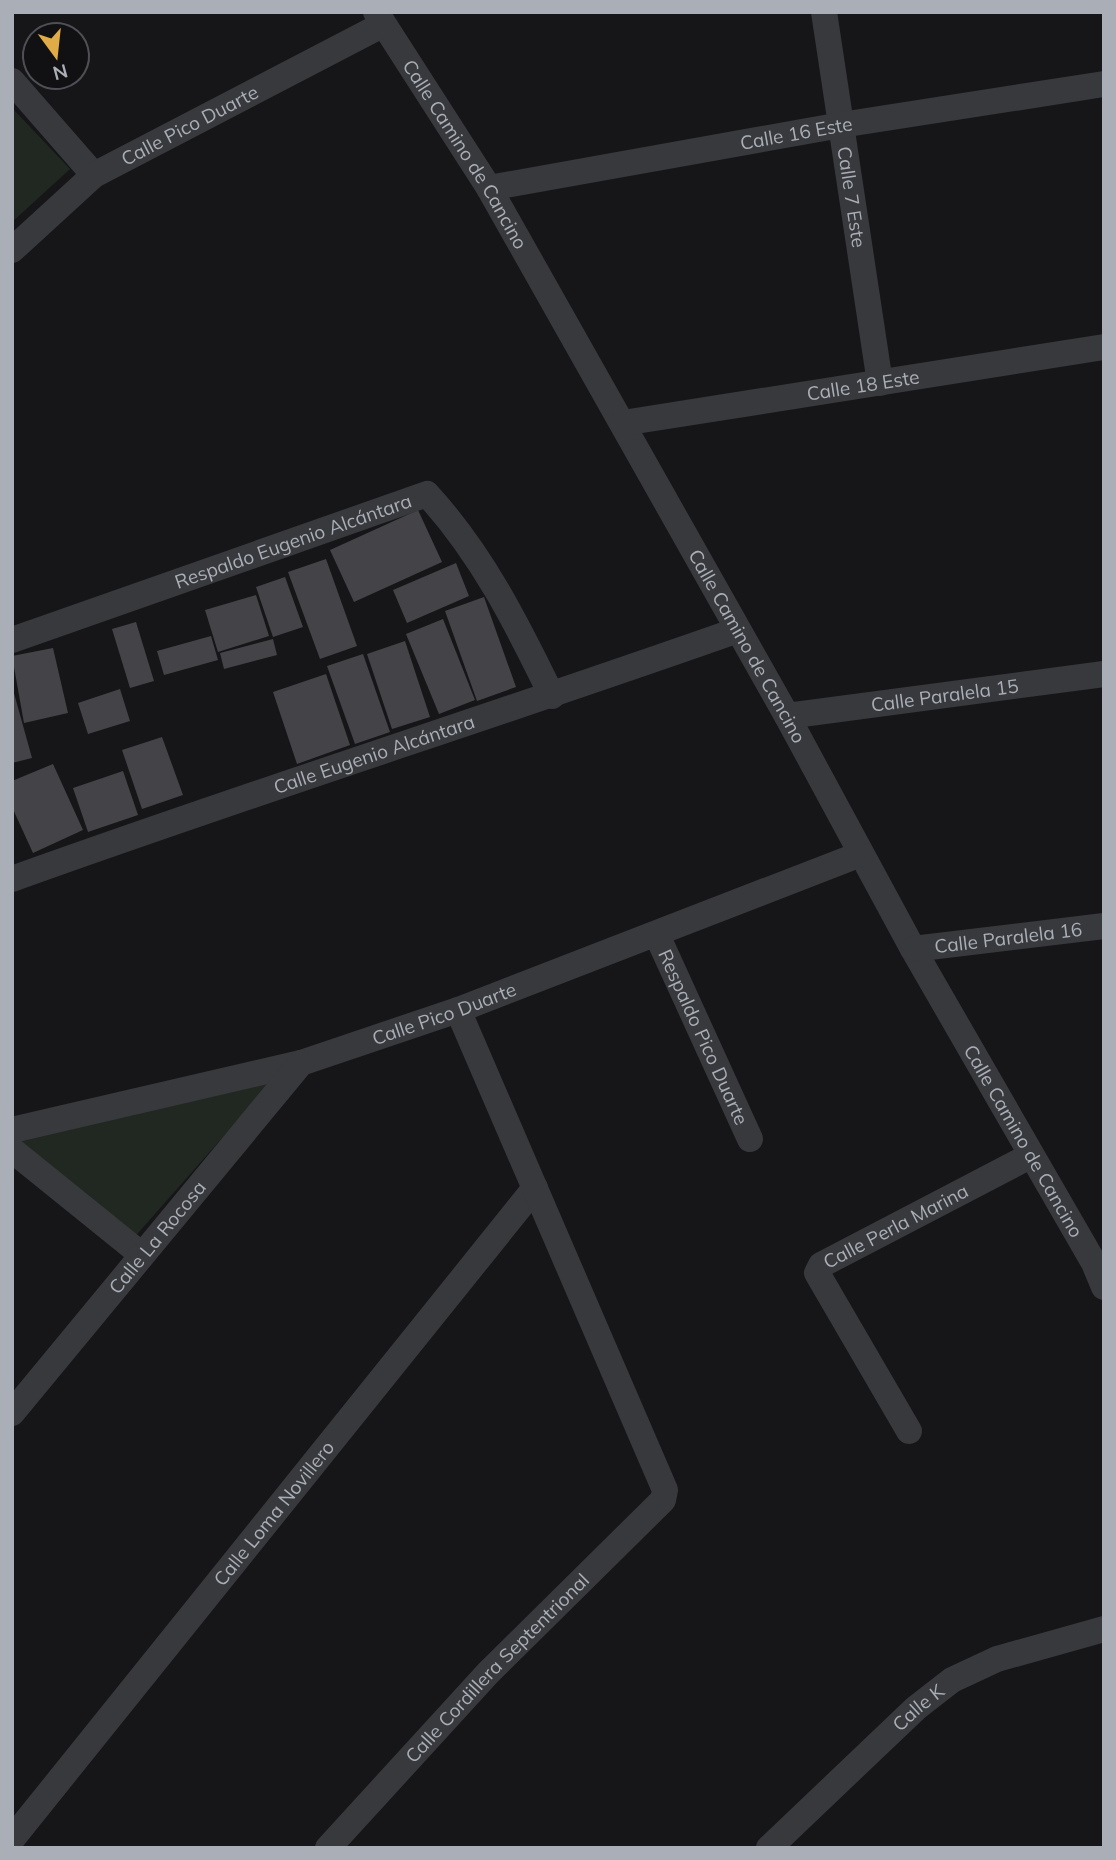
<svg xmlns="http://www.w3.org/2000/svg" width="1116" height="1860" viewBox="0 0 1116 1860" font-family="Mulish,sans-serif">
  <rect width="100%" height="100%" fill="#161618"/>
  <!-- green -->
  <g fill="#212822">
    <polygon points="12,108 70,169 12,222"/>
    <polygon points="276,1077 131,1241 12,1141"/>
  </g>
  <!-- building -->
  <g fill="#444448">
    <polygon points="418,510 442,562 354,602 330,550"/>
    <polygon points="326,559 357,646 320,659 288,572"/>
    <polygon points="456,563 469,596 407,623 393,590"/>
    <polygon points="285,577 303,627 273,637 256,587"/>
    <polygon points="256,595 269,636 218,652 205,610"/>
    <polygon points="484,597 516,687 477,701 445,611"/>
    <polygon points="443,619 475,700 439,714 406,634"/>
    <polygon points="136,622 154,681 130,688 112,629"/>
    <polygon points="211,636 218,660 164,675 157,651"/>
    <polygon points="273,639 277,655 224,669 220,653"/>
    <polygon points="405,641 430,717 392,729 367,654"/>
    <polygon points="53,648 68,713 24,723 12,656"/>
    <polygon points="363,654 390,732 355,744 327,666"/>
    <polygon points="326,674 350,745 297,764 273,692"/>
    <polygon points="12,686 32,758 12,763"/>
    <polygon points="120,689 130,721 88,734 78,703"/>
    <polygon points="162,737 183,795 142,809 122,750"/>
    <polygon points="53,764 83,830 33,853 12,807 12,781"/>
    <polygon points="123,771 138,815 88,832 73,788"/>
  </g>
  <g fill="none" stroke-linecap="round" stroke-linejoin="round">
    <!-- street -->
    <g stroke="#38393d" stroke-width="26">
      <path id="s1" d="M376 12 489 188 787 716 913 949 1094 1263 1104 1287"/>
      <path id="s2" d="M824 12 880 383"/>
      <polyline points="12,81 94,175"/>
      <path id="s3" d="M489 188 841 125 1104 84"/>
      <path id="s4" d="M12 250 94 175 382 25"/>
      <path id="s5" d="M623 423 1104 347"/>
      <path id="s6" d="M12 640 427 494C482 554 517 624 552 696"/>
      <path id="s7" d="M787 716 1104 674"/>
      <path id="s8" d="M12 879C253 792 497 715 738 630"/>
      <path id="s9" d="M657 935 750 1139"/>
      <path id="s10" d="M913 949 1104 926"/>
      <path id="s11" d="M12 1130 301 1063 458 1010 861 854"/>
      <polyline points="12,1150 142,1255"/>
      <path id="s12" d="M12 1413 301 1063"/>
      <path id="s13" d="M909 1431 817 1273 821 1265 1030 1156"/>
      <path id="s14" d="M12 1839 535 1188"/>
      <path id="s15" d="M328 1848 488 1673 663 1500 665 1490 458 1010"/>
      <path id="s16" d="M769 1848 916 1708 952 1680 997 1659 1104 1629"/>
    </g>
  </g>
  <g text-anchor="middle" stroke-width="7" stroke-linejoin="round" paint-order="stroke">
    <!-- street labels -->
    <g font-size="19" fill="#aaaeb7" stroke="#111113">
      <text dy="7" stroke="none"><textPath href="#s4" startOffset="219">Calle Pico Duarte</textPath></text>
      <text dy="7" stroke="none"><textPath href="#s3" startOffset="312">Calle 16 Este</textPath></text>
      <text dy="7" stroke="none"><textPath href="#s1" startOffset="168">Calle Camino de Cancino</textPath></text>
      <text dy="7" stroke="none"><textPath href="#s2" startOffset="187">Calle 7 Este</textPath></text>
      <text dy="7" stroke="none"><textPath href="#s5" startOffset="243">Calle 18 Este</textPath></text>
      <text dy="7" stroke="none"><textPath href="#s6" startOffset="298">Respaldo Eugenio Alcántara</textPath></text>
      <text dy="7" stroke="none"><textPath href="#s1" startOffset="735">Calle Camino de Cancino</textPath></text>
      <text dy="7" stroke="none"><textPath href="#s7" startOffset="159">Calle Paralela 15</textPath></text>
      <text dy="7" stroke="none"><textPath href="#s8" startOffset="383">Calle Eugenio Alcántara</textPath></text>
      <text dy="7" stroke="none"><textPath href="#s10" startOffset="96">Calle Paralela 16</textPath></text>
      <text dy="7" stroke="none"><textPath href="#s11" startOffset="448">Calle Pico Duarte</textPath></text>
      <text dy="7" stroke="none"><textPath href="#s9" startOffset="112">Respaldo Pico Duarte</textPath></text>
      <text dy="7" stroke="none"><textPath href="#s1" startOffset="1302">Calle Camino de Cancino</textPath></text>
      <text dy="7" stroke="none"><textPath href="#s13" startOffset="276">Calle Perla Marina</textPath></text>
      <text dy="7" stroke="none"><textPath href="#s12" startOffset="228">Calle La Rocosa</textPath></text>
      <text dy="7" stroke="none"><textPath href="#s14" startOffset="418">Calle Loma Novillero</textPath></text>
      <text dy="7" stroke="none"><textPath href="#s15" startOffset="247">Calle Cordillera Septentrional</textPath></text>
      <text dy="7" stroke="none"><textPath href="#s16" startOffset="205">Calle K</textPath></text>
    </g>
  </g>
  <!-- border -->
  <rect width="1116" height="1860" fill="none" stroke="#aaaeb7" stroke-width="28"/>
  <!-- north arrow -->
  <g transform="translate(56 56) rotate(165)"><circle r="33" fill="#111113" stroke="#4e5055" stroke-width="2"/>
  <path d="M0-5L12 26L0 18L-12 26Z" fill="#dfac48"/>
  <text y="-10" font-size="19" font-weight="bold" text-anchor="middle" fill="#aaaeb7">N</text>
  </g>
</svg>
